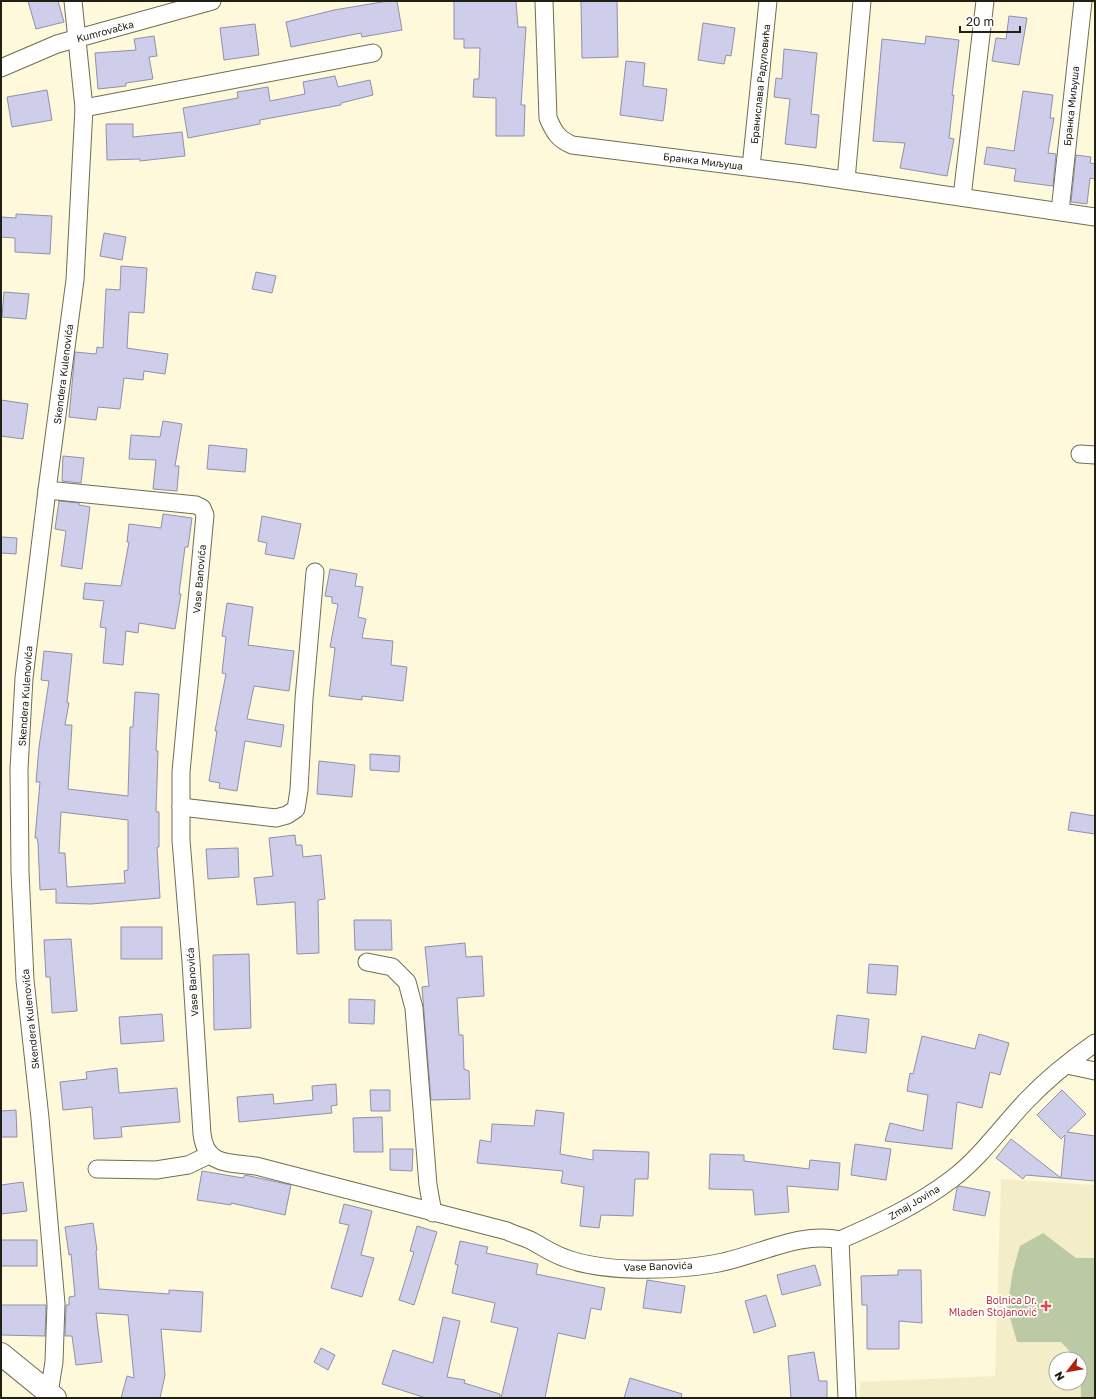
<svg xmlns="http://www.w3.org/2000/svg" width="1096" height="1399" viewBox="0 0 1096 1399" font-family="'Golos Text',sans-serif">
  <rect width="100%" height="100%" fill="#fdf9da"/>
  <!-- built -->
  <path fill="#f4eec8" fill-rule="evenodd" d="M1001 1179 1095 1185V1398H860V1382L995 1376ZM1056 1359H1080V1383H1056Z"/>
  <!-- green -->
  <polygon fill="#bbcaa4" points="1043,1233 1076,1258 1095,1258 1095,1398 1081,1398 1080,1359 1077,1359 1061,1342 1017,1342 1007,1307 1013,1271 1020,1246"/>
  <!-- building -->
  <g fill="#cecdea" stroke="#9190ab" fill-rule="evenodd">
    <polygon points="28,1 58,1 64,22 36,29"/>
    <polygon points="388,1 397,1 402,30 362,37 361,33 291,47 286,22 334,10"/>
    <polygon points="454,1 516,1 518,27 526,27 521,105 525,105 524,136 496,136 496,98 473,97 474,79 479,79 480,48 464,48 464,39 454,39"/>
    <polygon points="581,1 617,1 618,57 582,58"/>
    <polygon points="1009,16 1027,18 1019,65 992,61 996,38 1006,39"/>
    <polygon points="703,23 735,28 731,56 726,55 724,64 698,60"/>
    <polygon points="255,24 259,55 224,60 220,28"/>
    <polygon points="154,36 157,56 149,57 153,79 126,83 126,86 98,89 95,53 136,50 134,39"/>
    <polygon points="926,36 959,40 952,95 954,95 949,138 954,139 947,176 900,168 905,143 873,141 882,39 925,44"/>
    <polygon points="784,49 817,53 811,114 819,115 816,148 785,144 790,99 774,97 776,78 782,79"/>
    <polygon points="626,61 645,63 643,86 667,89 663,121 620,115"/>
    <polygon points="335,76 338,87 370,80 373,95 341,103 341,105 260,120 260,124 188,138 183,108 238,98 237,92 268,87 270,101 305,94 303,82"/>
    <polygon points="47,90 52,120 12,127 7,97"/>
    <polygon points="1023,91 1053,95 1050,118 1054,118 1048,153 1056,154 1053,186 1014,181 1016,169 984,164 987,147 1014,151"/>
    <polygon points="106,124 133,124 133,137 182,132 185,156 140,161 140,159 107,160"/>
    <polygon points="1076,155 1091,157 1090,163 1095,164 1095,179 1090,178 1087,204 1071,202"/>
    <polygon points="16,214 52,216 50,254 15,252 15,238 1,237 1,217 16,218"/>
    <polygon points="104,233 126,237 122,260 100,256"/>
    <polygon points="121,266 147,268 144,313 129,312 127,348 168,354 165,374 144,371 143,380 124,378 120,409 98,407 96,420 69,417 75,352 96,354 97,347 103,348 106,289 120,290"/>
    <polygon points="256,272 276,276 272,293 252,289"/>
    <polygon points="4,292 29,294 26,319 2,317"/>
    <polygon points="1,400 28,404 23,439 1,436"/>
    <polygon points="163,421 182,424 175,466 179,466 177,491 153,489 156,460 129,459 131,435 160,437"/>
    <polygon points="209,445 247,449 245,472 207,469"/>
    <polygon points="63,456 84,458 81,483 62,481"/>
    <polygon points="59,501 79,503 79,505 90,507 82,569 61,566 66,531 55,529"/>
    <polygon points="163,514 192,518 188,547 185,547 179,594 181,594 175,629 139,623 138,633 126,631 123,665 103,663 106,628 100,627 104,601 83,599 85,583 121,586 129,542 127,542 129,524 161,528"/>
    <polygon points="262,516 301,524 294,559 265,554 267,543 258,541"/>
    <polygon points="1,537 17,538 16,554 1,553"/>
    <polygon points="330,569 357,574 355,586 363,587 358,617 366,619 362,638 393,641 391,665 407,667 403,701 362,696 362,700 329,696 335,648 330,647 338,604 332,603 332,597 325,596"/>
    <polygon points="227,603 253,607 248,645 294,651 289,691 254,686 247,719 284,725 281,747 245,741 237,791 219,788 220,783 209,781 217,731 215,731 226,674 222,673 226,637 222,636"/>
    <path d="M44 651 72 654 67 703H69L65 725H72L68 789 128 796 130 727H133L135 692 159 694 156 751H158L156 812H159V847H157L160 898 91 904 56 903V889L40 890 38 843 37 838H35L40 782H36L39 747 49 681 41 680ZM61 812 128 820V870L124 871 125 883 67 887 65 853H59Z"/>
    <polygon points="370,754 400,756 399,772 370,770"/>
    <polygon points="319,761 355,765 352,797 317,794"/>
    <polygon points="1071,812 1095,816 1095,834 1068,830"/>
    <polygon points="295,835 296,845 302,845 303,857 321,855 325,899 318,900 319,953 297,954 295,902 257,905 254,878 273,876 269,838"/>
    <polygon points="238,848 239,877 208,879 206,849"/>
    <polygon points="354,920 391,920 392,950 355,950"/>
    <rect x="121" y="927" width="41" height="32"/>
    <polygon points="71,939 77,1011 52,1013 50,977 46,977 44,940"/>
    <polygon points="465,943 466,957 482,956 484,996 457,998 459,1035 463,1035 464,1069 469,1071 470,1099 431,1100 422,987 429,986 425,947"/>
    <polygon points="249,954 251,1028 214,1030 213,955"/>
    <polygon points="869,964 898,966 896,995 867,993"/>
    <polygon points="349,999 375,1000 374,1024 349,1023"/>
    <polygon points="162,1014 164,1041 121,1044 119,1017"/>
    <polygon points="837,1015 869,1019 866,1053 833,1049"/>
    <polygon points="979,1034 1009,1043 1000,1075 990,1072 982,1108 957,1102 952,1149 885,1141 890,1123 923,1131 928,1095 907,1091 910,1073 913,1074 922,1036 975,1049"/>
    <polygon points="117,1068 119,1093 177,1088 180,1122 121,1127 122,1137 94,1139 92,1107 63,1110 60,1082 87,1079 86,1072"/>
    <polygon points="336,1084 337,1105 331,1106 332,1113 239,1122 237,1097 273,1094 274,1104 313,1100 312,1086"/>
    <polygon points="370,1090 390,1090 390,1111 371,1111"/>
    <polygon points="1062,1090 1086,1114 1067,1132 1095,1136 1095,1181 1026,1175 1023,1179 996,1158 1011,1139 1061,1178 1065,1135 1061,1139 1037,1115"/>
    <polygon points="16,1110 17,1137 1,1137 1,1111"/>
    <polygon points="536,1110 564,1113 560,1154 593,1160 593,1150 649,1152 648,1179 635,1179 633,1216 601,1215 599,1228 580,1226 584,1187 561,1183 563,1171 477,1163 480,1140 491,1142 492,1124 534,1126"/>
    <polygon points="382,1117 383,1152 354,1152 353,1118"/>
    <polygon points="855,1144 891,1149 886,1180 851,1175"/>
    <polygon points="390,1149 413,1149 412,1171 390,1170"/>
    <polygon points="710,1154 744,1155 744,1161 809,1169 810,1160 840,1163 838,1190 787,1186 789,1212 755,1215 753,1190 709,1189"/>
    <polygon points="202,1171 243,1178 245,1175 291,1185 285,1215 231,1203 231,1205 197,1200"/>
    <polygon points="23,1182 27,1211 1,1214 1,1185"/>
    <polygon points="959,1186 990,1192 985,1216 953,1210 957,1188"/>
    <polygon points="344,1204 372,1211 361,1255 374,1258 362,1297 331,1288 349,1225 339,1223"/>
    <polygon points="93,1223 97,1250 96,1251 99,1289 169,1294 169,1290 203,1292 201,1332 161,1329 165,1375 160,1398 121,1398 127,1376 134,1378 128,1315 96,1313 102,1362 76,1365 72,1336 65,1336 66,1305 69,1305 69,1297 75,1296 71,1254 69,1255 65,1227"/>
    <polygon points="417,1226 437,1232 414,1305 399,1300 414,1252 410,1251"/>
    <rect x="1" y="1240" width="36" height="26"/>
    <polygon points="460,1241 488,1247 486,1253 538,1264 536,1274 605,1288 601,1310 591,1308 585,1339 558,1333 545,1398 501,1398 518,1328 491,1322 495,1303 452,1293 458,1265 455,1264"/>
    <polygon points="815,1265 821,1285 782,1295 777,1275"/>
    <polygon points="898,1270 921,1270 922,1323 899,1321 899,1349 867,1349 867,1305 862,1305 861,1276 898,1275"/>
    <polygon points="647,1280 685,1286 681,1313 643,1308"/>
    <polygon points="766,1295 776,1326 754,1333 745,1301"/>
    <polygon points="1,1305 46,1305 45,1336 1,1335"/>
    <polygon points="443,1317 460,1321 447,1377 465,1380 464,1383 500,1394 500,1398 426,1398 382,1384 393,1350 433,1363"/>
    <polygon points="321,1348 335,1355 328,1370 314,1362"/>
    <polygon points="814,1352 819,1381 827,1381 827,1398 791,1398 788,1356"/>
    <polygon points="630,1378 682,1394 681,1398 624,1398"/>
  </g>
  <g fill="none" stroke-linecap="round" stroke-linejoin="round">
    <defs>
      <g id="minor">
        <path d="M544 1 548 118C554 132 558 139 572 145L803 174 1095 217"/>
        <polyline points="1,68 57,44 212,1"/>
        <polyline points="84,108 373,53"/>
        <polyline points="751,167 768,1"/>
        <polyline points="846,180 862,1"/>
        <polyline points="962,197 985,1"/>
        <polyline points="1060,211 1083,1"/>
        <polyline points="1080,454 1095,455"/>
        <path d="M47 490 196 505 202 508 205 515 181 772V840L191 962 202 1134C206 1167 230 1162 256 1166L507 1231C515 1235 524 1237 532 1241 543 1247 553 1254 565 1258 604 1273 671 1271 713 1264 753 1258 800 1230 840 1240"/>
        <polyline points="181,807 276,818 287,815 296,809 299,790 304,699 315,572"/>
        <polyline points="367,962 392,967 407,982 414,1008 428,1185 433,1213"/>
        <polyline points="1067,1065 1095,1071"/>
        <polyline points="97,1169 156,1170 188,1165 209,1155"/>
        <polyline points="49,1393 54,1362 56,1304 40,1118 25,980 20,872 19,769 24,678 47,490 75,280 84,108 73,1"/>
        <path d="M847 1398 840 1240C879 1223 918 1205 952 1179 981 1157 1002 1126 1027 1100 1047 1079 1072 1059 1095 1043"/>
      </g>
      <polyline id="tertiary" points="1,1354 55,1398"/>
    </defs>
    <!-- minor casing -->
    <use href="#minor" stroke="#716d52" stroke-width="19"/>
    <!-- tertiary casing -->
    <use href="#tertiary" stroke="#716d52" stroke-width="24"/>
    <!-- minor -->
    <use href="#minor" stroke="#fff" stroke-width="17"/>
    <!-- tertiary -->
    <use href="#tertiary" stroke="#fff" stroke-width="22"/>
  </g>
  <!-- markers -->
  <path fill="#e0444e" stroke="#fff" stroke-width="1.5" d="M1044 1300h4v4h4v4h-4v4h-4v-4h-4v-4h4z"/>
  <g text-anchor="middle" stroke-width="3.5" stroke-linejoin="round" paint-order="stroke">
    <!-- street labels -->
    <g font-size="10" fill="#212015" stroke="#fff">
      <text transform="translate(105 31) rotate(-15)" y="4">Kumrovačka</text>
      <text transform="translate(760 84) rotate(-84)" y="4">Бранислава Радуловића</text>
      <text transform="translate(1071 106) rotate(-84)" y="4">Бранка Миљуша</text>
      <text transform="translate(703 161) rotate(7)" y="4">Бранка Миљуша</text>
      <text transform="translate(63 374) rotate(-83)" y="4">Skendera Kulenovića</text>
      <text transform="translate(199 579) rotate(-85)" y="4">Vase Banovića</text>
      <text transform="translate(25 696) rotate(-86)" y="4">Skendera Kulenovića</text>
      <text transform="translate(192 982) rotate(-94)" y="4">Vase Banovića</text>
      <text transform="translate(30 1019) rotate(-96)" y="4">Skendera Kulenovića</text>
      <text transform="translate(914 1202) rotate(-31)" y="4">Zmaj Jovina</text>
      <text transform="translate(658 1266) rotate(-2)" y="4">Vase Banovića</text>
    </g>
    <!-- health labels -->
    <g font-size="10" fill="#be3a42" stroke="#fff" text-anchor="end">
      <text x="1037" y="1304">Bolnica Dr.<tspan x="1037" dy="12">Mladen Stojanović</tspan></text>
    </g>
  </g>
  <!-- border -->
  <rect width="1096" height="1399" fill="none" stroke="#212015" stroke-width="4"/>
  <!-- north arrow -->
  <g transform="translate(1068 1371) rotate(239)"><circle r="19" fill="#ffffff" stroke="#a6a6a1"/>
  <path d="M0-3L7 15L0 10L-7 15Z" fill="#b0220e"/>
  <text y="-6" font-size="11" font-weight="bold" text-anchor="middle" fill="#212015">N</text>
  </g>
  <!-- scale -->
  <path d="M960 26v6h60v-6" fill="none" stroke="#212015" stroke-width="2"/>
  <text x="966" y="26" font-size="12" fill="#212015" stroke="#ffffff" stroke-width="3" paint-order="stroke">20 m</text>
</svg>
